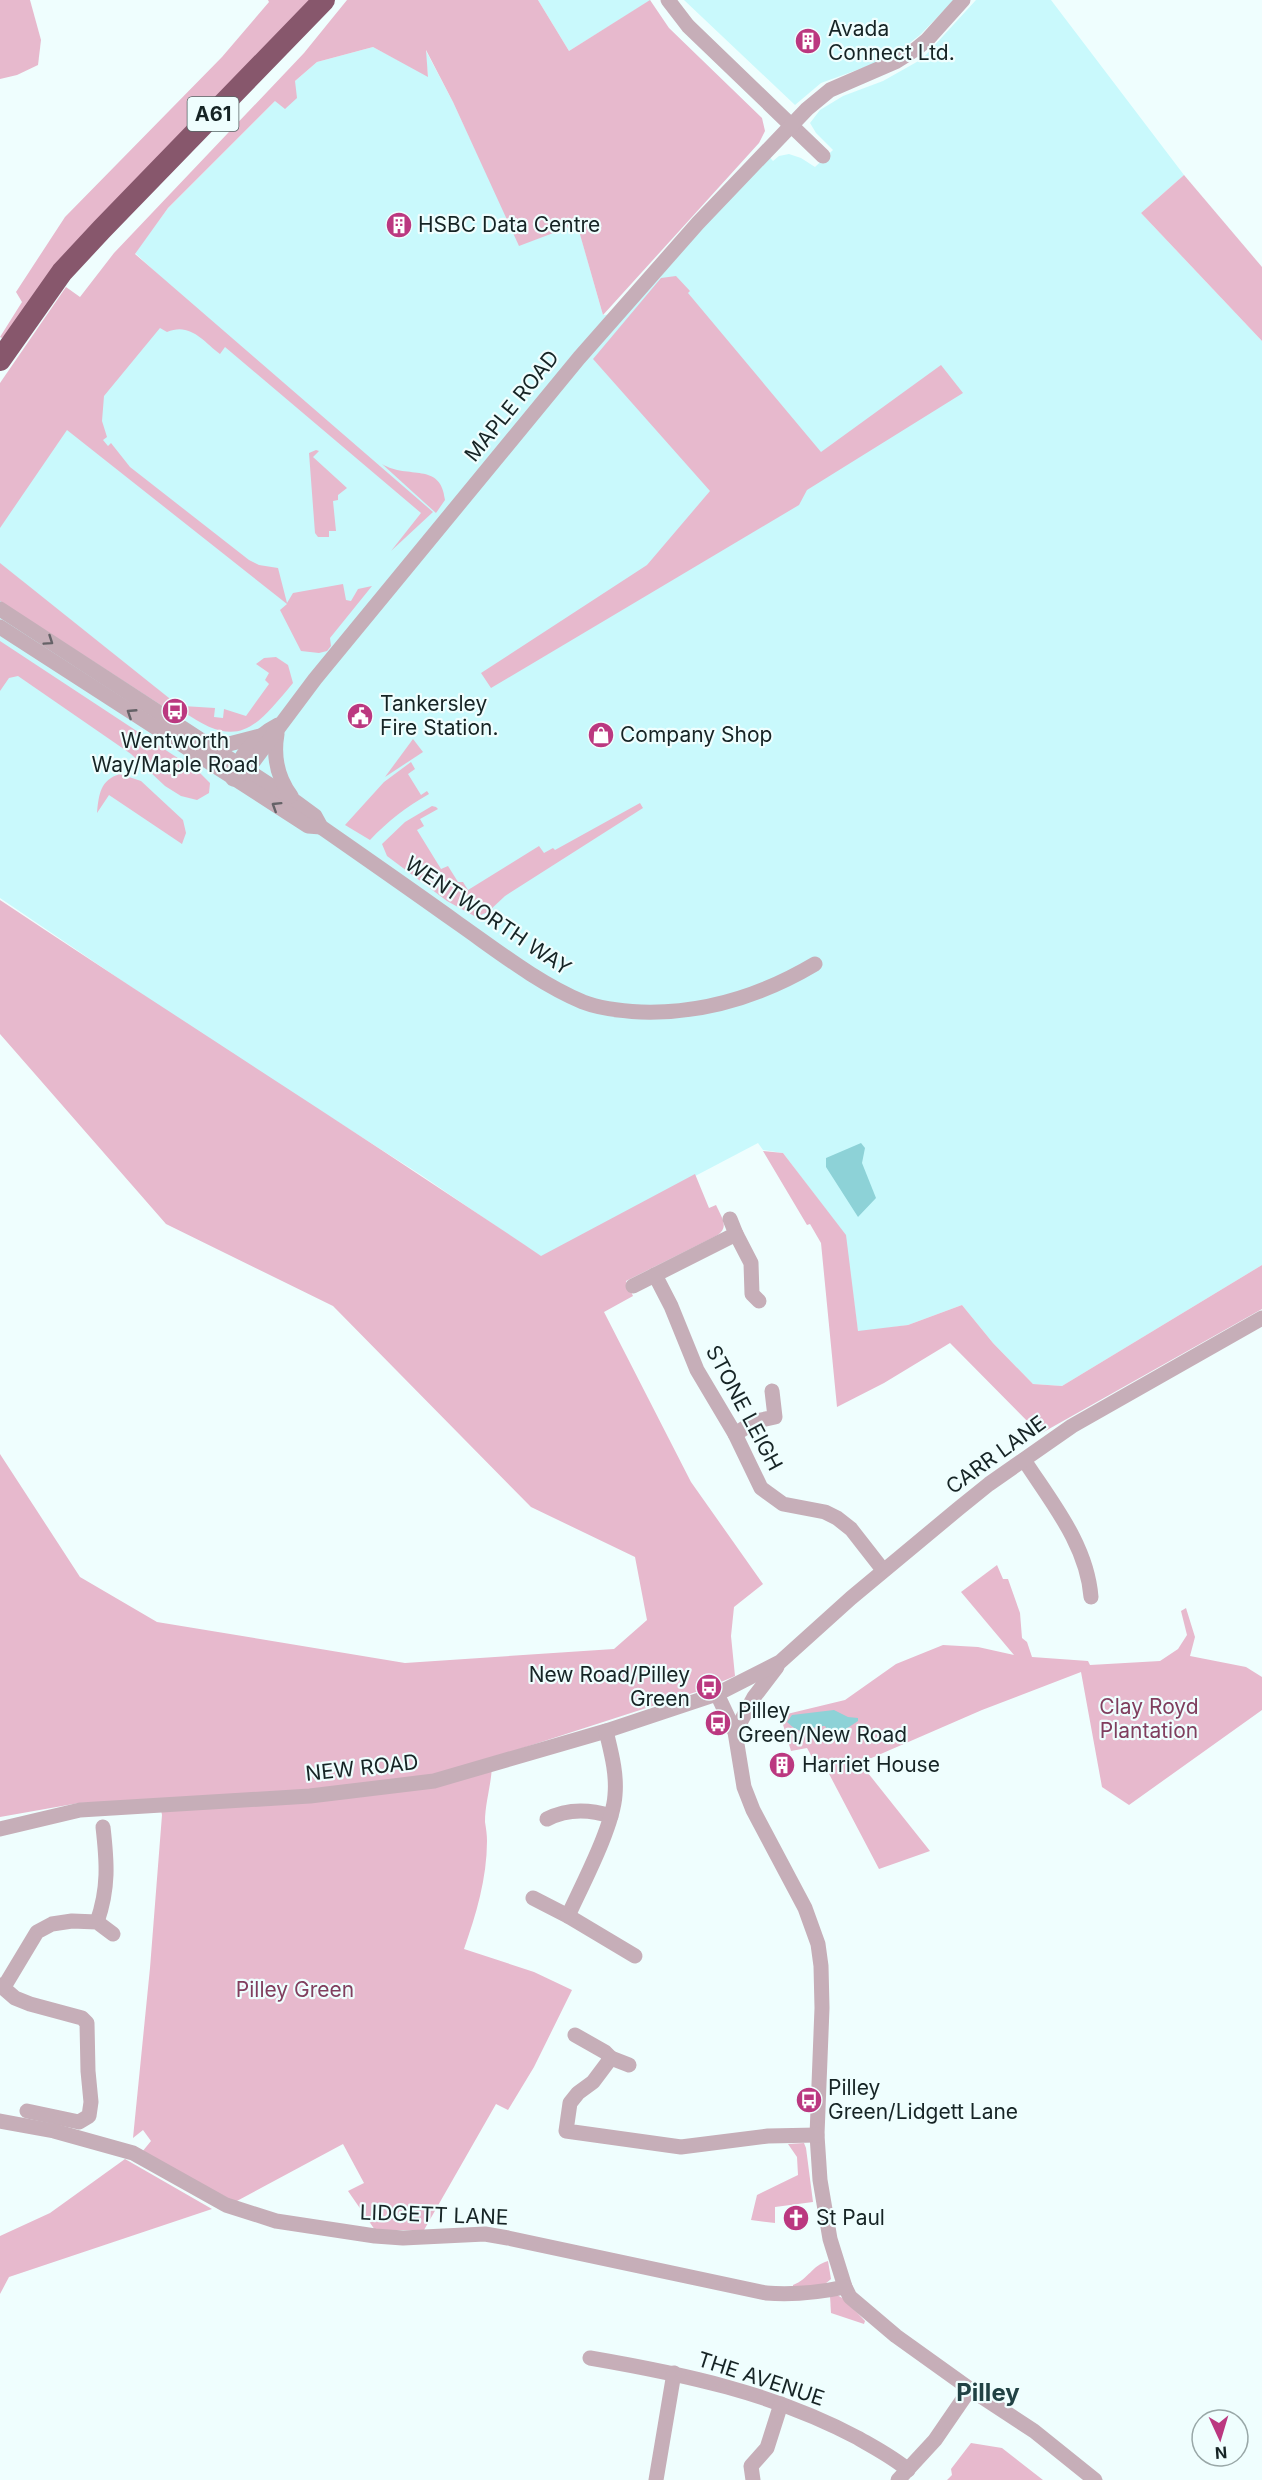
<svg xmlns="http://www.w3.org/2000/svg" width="1262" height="2480" viewBox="0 0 1262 2480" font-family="Inter,sans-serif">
  <rect width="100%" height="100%" fill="#effefe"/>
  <!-- built -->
  <g fill="#c9f9fc">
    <polygon points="538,0 651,0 569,51"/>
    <polygon points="684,0 954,0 920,35 890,58 821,83 795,105"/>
    <polygon points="976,0 1051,0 1184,175 1141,213 1262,341 1262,1265 1062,1386 1033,1384 993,1343 962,1305 908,1325 858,1332 845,1235 783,1153 763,1150 758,1143 541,1257 421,1175 202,1035 0,898 0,517 57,444 164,280 135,253 168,208 295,81 317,62 373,47 428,76 425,49 453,102 520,245 577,223 603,315 615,314 766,153 773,161 779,156 789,154 801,158 815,167 833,150 816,133 810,123 820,110 843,96 883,81 922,59"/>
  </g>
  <!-- green -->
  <g fill="#e7b9cd">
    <polygon points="0,0 30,0 41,40 38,65 17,75 0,79"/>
    <polygon points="268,0 310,0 2,338 0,337 22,302 16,292 65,217 222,57 269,2"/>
    <path d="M347 0H538L569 51 650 0 669 28 762 118 765 131 759 143 603 315 577 224 519 246 453 102 426 50 428 77 373 47 317 62 295 81 297 98 285 109 275 101 168 208 135 254 433 512 391 551 421 513 225 347 220 354C203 341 190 322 167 332L160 328 104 396 102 421 107 437 103 440 108 446 111 443 130 467 249 560 259 565 278 568 287 603 293 593 343 584 346 600 351 601 358 589 372 586 330 638 331 646 327 651 319 653 301 651 280 610 287 604 67 430 0 528V383L66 287 80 297 114 253 304 53Z"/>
    <polygon points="1184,175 1262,267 1262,341 1141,213"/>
    <polygon points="676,276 690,291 688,293 821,452 941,365 963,393 807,490 799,505 491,688 481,673 647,565 710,491 593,359 661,278"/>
    <polygon points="316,450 319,451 313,457 347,488 338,495 338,500 333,501 336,531 329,531 329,537 318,537 315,533 309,453"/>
    <path d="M382 464C408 480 441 461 445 500L436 513Z"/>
    <polygon points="0,563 179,706 170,711 0,601"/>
    <polygon points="0,641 199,772 210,783 209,793 197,800 181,796 165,786 131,754 18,676 9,678 0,691"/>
    <path d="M276 657 288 665 293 683C254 730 238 751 181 710L183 706 215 708 214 717 223 718 224 709 246 716 269 684 265 680 269 673 256 664 264 658Z"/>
    <polygon points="413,739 423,752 385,777"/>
    <path d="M411 762 415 769 408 774 421 795 427 791 429 794C406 807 388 821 370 840L345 825 384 782Z"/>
    <path d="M120 774 141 781 183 820 186 833 182 844 109 795 97 813C99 794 100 780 120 774Z"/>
    <polygon points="640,803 643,808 505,896 488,912 476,917 447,901 387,856 382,844 405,822 432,806 436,807 438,809 420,819 424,826 417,830 441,869 448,866 458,882 463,882 468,890 539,846 544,853 553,848 555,850"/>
    <path d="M0 900C180 1020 362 1135 541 1256L695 1174 709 1208 716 1205C722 1218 730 1228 716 1236L626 1281 633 1296 604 1312 691 1482 763 1584 734 1607 731 1636 735 1676 702 1690 492 1758C493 1780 485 1801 485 1822 486 1828 487 1835 487 1841 487 1878 476 1915 464 1949L534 1972 572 1990 534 2067 508 2110 496 2104 424 2230H375L348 2191 364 2183 343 2144 235 2202 142 2152 151 2141 143 2130 133 2138 150 1968 162 1815 159 1800 79 1803 0 1817V1454L80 1577 157 1622 405 1663 614 1649 647 1620 635 1557 531 1507 333 1306 166 1224 0 1034Z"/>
    <polygon points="763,1151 783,1153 846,1235 858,1331 908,1325 962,1305 993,1343 1033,1384 1062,1386 1262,1265 1262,1309 1040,1434 950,1343 884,1383 837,1407 821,1243 810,1224 807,1225"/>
    <polygon points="997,1565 1003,1579 1008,1579 1020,1613 1022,1638 1027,1642 1032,1657 1088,1661 1090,1665 1160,1661 1178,1649 1187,1635 1181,1611 1186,1608 1195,1637 1190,1656 1246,1667 1262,1677 1262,1710 1129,1805 1102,1787 1081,1672 982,1710 860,1763 930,1851 879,1869 827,1770 819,1770 807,1748 791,1751 781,1718 787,1714 845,1700 896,1664 943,1645 978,1647 1014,1655 961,1592"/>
    <polygon points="804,2143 806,2148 813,2202 775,2207 775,2223 751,2220 757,2195 798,2175 797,2157 788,2144"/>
    <polygon points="125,2159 212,2209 9,2277 0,2294 0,2236 50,2213"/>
    <path d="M828 2261 831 2279 825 2284 793 2289V2285C809 2279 811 2266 828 2261Z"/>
    <polygon points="837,2295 844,2299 865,2321 864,2324 831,2313 830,2296"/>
    <polygon points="971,2443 1002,2448 1043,2480 947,2480 952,2475 951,2469"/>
  </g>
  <!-- water -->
  <g fill="#8dd2d7">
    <polygon points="861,1143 865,1148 862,1163 876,1198 858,1217 826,1167 826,1158"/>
    <path d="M834 1710 848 1717 858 1718V1721L843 1731 831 1735 825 1726C809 1725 805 1740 787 1722L792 1715Z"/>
  </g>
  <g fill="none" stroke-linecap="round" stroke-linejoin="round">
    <!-- minor -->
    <g stroke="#c6aeb8" stroke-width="15">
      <polyline points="668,0 688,26 823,156"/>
      <path d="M0 609 296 802 315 816 321 827C367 859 413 891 459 924 499 952 538 983 583 1002 601 1009 622 1011 641 1012 704 1014 761 996 815 964"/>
      <polyline points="0,627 308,826 321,827"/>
      <path d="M277 734C273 757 277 777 291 796"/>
      <polyline points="206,742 229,744 260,736"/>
      <path d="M235 772C241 752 260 734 278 725"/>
      <polyline points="233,779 247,770 315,679 579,358 698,223 807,109 830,90 897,61 916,49 927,40 963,0"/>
      <polyline points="736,1234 751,1263 752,1294 759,1301"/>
      <polyline points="655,1275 671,1306 697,1370 735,1434 761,1488 783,1504 825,1512 837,1518 851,1529 883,1570"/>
      <polyline points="633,1286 736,1234 730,1219"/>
      <polyline points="735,1434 756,1421 775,1417 772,1391"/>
      <path d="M1024 1460C1052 1503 1087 1545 1091 1597"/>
      <polyline points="717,1694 735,1732 744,1787 753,1810 805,1908 818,1944 821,1966 822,2008 817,2135 820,2180 830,2239 845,2287 850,2297 896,2336 970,2389 1034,2431 1095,2480"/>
      <polyline points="735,1732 754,1697 777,1667"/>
      <path d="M547 1819C568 1808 589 1809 611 1816"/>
      <polyline points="0,1829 80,1810 310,1796 434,1781 606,1731 717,1694 780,1662 851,1598 958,1509 989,1484 1072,1426 1262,1318"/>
      <path d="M533 1898 568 1916C582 1885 613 1827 615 1795 617 1773 611 1752 606 1731"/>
      <polyline points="568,1916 635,1956"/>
      <path d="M97 1922C109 1888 107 1862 103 1827"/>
      <polyline points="0,1985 15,1998 30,2004 82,2018 87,2023 88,2071 91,2102 89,2116 79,2122 27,2111"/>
      <polyline points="4,1987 37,1932 52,1924 72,1921 97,1922 113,1934"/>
      <polyline points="575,2035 605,2052 611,2058 593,2082 578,2093 570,2103 566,2131 681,2147 768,2136 817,2135"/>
      <polyline points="611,2058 629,2065"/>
      <path d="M0 2121 54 2131 133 2153 226 2205 276 2221 375 2236 403 2238 485 2234 508 2238 766 2293C794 2295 817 2293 845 2287"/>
      <path d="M590 2358C683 2374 774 2393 858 2438 875 2448 893 2457 908 2470"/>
      <polyline points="656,2480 674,2373"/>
      <polyline points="753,2480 751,2466 767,2448 781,2404"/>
      <polyline points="898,2480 935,2440 970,2389"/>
    </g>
    <!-- highway -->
    <polyline stroke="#87576c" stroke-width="22" points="0,360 62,272 102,229 324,0"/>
  </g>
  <!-- one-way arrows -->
  <defs><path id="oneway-chevron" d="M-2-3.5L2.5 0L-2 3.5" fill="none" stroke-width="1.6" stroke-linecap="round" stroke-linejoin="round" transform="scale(1.5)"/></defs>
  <g stroke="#656267">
    <use href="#oneway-chevron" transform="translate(49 641) rotate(34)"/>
    <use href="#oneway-chevron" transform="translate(131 713) rotate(-147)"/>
    <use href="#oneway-chevron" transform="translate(276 806) rotate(-148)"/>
  </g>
  <!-- icons -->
  <defs>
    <symbol id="building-disc" viewBox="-11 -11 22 22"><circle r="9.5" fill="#bb3880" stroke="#effefe"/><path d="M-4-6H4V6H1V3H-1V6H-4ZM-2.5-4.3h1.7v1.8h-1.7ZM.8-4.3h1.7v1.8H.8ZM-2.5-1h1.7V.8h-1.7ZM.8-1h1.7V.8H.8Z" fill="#fff"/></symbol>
    <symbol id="bus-disc" viewBox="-11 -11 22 22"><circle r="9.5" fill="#bb3880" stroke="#effefe"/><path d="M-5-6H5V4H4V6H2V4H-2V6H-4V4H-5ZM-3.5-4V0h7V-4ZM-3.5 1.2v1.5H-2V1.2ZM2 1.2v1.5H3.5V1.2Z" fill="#fff"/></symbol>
    <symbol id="civic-disc" viewBox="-11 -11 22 22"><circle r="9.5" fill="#bb3880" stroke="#effefe"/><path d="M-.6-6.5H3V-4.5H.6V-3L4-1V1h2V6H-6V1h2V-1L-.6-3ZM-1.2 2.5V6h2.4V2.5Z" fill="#fff"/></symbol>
    <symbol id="shop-disc" viewBox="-11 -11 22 22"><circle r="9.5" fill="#bb3880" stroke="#effefe"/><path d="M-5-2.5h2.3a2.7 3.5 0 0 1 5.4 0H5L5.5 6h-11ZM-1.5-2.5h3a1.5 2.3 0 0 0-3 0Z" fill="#fff"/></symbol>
    <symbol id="church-disc" viewBox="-11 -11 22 22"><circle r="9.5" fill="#bb3880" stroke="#effefe"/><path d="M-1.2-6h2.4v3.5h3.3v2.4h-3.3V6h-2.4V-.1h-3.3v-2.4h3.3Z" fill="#fff"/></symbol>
  </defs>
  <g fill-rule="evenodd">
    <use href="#building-disc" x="793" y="26" width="30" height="30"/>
    <use href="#building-disc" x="384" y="210" width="30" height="30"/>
    <use href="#bus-disc" x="160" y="696" width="30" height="30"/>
    <use href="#civic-disc" x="345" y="701" width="30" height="30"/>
    <use href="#shop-disc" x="586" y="720" width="30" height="30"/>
    <use href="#bus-disc" x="694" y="1672" width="30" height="30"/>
    <use href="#bus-disc" x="703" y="1708" width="30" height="30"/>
    <use href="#building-disc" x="767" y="1750" width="30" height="30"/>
    <use href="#bus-disc" x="794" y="2085" width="30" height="30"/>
    <use href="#church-disc" x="781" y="2203" width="30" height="30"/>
  </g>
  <g text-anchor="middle" stroke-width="4.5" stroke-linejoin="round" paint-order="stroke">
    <!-- shield labels -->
    <rect fill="#effefe" stroke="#576566" stroke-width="1.5" x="187.5" y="97" width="51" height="34" rx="4.5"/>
    <g font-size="20" font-weight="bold" fill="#162425">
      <text x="213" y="121">A61</text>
    </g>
    <!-- poi labels -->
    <g font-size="21" fill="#162425" stroke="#effefe" text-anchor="start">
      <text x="828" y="36">Avada<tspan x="828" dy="24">Connect Ltd.</tspan></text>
      <text x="418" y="232">HSBC Data Centre</text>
      <text x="380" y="711">Tankersley<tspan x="380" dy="24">Fire Station.</tspan></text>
      <text x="620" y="742">Company Shop</text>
      <text x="175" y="748" text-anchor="middle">Wentworth<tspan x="175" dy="24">Way/Maple Road</tspan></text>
      <text x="690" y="1682" text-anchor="end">New Road/Pilley<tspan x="690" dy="24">Green</tspan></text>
      <text x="738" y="1718">Pilley<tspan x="738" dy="24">Green/New Road</tspan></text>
      <text x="802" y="1772">Harriet House</text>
      <text x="828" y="2095">Pilley<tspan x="828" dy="24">Green/Lidgett Lane</tspan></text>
      <text x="816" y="2225">St Paul</text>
    </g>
    <!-- street labels -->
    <g font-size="21" fill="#162425" stroke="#effefe">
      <text transform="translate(512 406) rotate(-51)" y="7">MAPLE ROAD</text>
      <text transform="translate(488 916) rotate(34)" y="7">WENTWORTH WAY</text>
      <text transform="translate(744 1408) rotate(62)" y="7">STONE LEIGH</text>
      <text transform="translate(996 1455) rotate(-36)" y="7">CARR LANE</text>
      <text transform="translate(362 1768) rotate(-6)" y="7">NEW ROAD</text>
      <text transform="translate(434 2215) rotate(2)" y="7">LIDGETT LANE</text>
      <text transform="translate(761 2379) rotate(18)" y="7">THE AVENUE</text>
    </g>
    <!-- park labels -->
    <g font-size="21" fill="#803e5e" stroke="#effefe">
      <text x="1149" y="1714">Clay Royd<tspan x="1149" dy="24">Plantation</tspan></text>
      <text x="295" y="1997">Pilley Green</text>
    </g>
    <!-- quarter labels -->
    <g font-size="24" font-weight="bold" fill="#214244" stroke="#effefe">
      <text x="988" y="2401">Pilley</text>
    </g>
  </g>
  <!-- north arrow -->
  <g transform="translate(1220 2438) rotate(176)"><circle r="28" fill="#effefe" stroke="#98a7a7" stroke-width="1.5"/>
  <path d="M0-4.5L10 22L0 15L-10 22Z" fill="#bb3880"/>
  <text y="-9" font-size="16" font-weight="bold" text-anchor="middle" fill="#162425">N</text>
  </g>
</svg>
